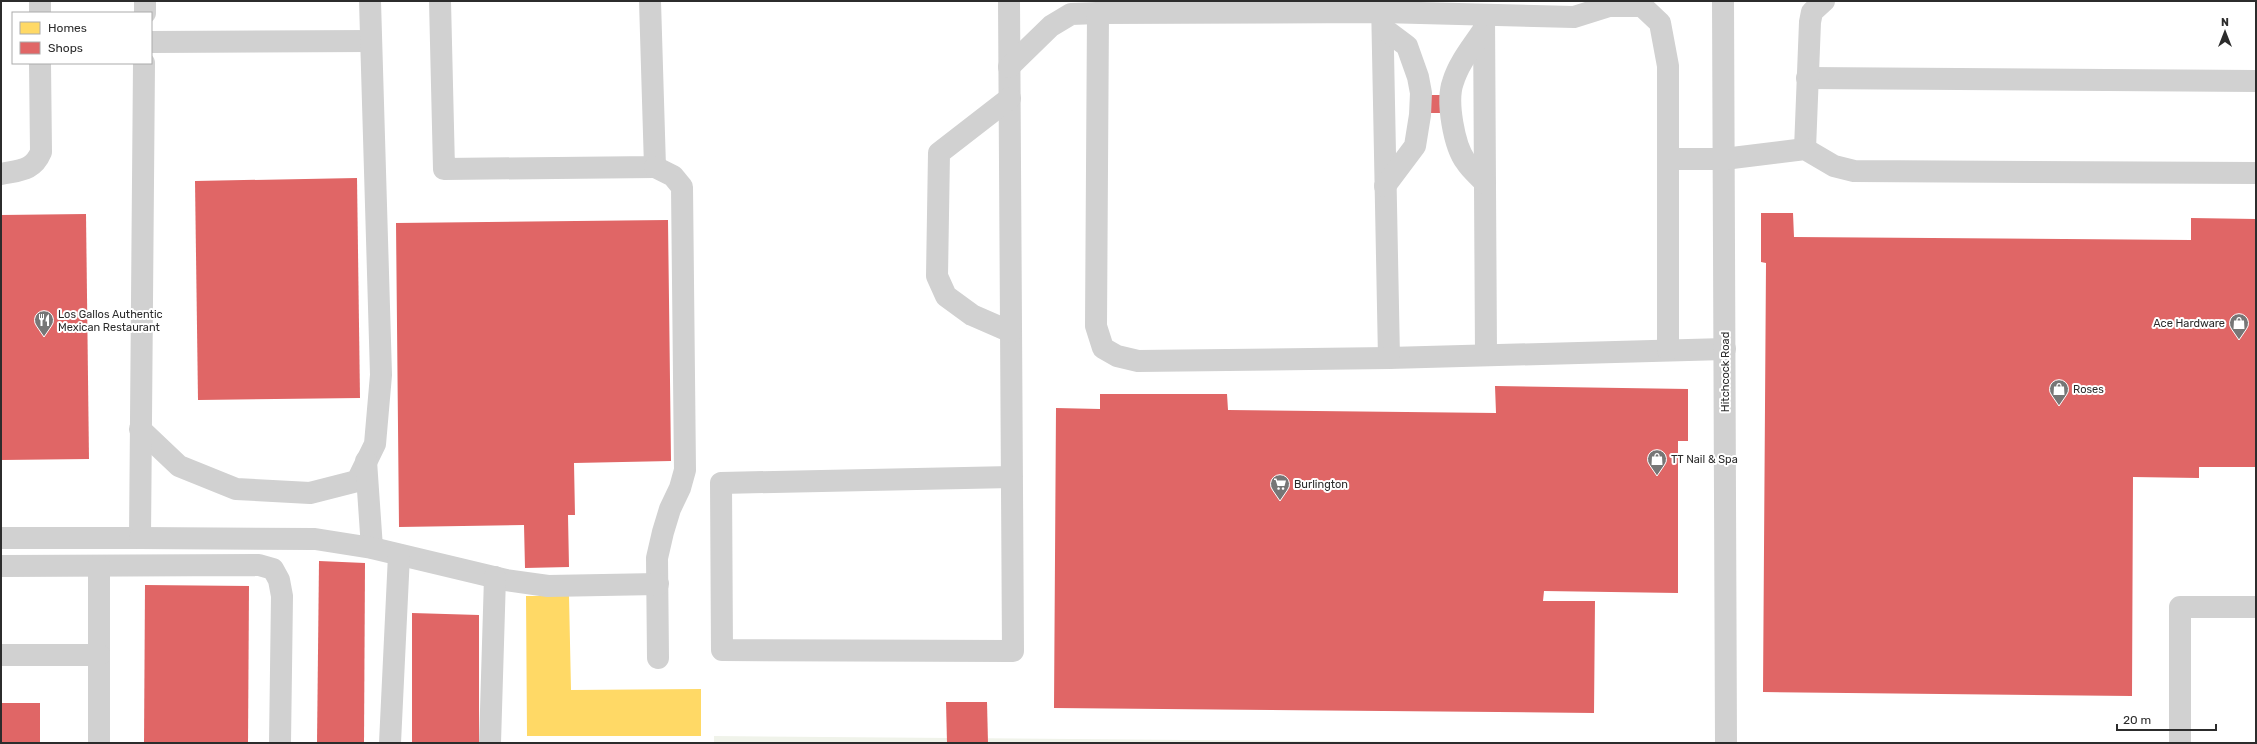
<svg xmlns="http://www.w3.org/2000/svg" width="2257" height="744" viewBox="0 0 2257 744" font-family="Rubik,sans-serif">
  <rect width="100%" height="100%" fill="#fff"/>
  <!-- green -->
  <polygon fill="#f0f3ea" points="714,736 1529,743 714,743"/>
  <!-- homes -->
  <polygon fill="#ffd966" points="526,596 569,596 571,690 701,689 701,736 527,736"/>
  <!-- shops -->
  <g fill="#e06666">
    <rect x="1428" y="95" width="17" height="18"/>
    <polygon points="357,178 360,398 198,400 195,181"/>
    <polygon points="1761,213 1793,213 1794,237 2191,240 2191,218 2256,219 2256,467 2199,467 2199,478 2133,477 2132,696 1763,692 1766,263 1761,262"/>
    <polygon points="86,214 89,459 1,460 1,215"/>
    <polygon points="668,220 671,461 574,463 575,515 568,515 569,567 525,568 524,525 399,527 396,223"/>
    <polygon points="1495,386 1688,389 1688,441 1678,441 1678,593 1544,591 1543,601 1595,601 1594,713 1054,708 1056,408 1100,409 1100,394 1227,394 1228,410 1496,413"/>
    <polygon points="319,561 365,563 364,743 317,743"/>
    <polygon points="145,585 249,586 248,743 144,743"/>
    <polygon points="412,613 479,615 479,743 412,743"/>
    <polygon points="946,702 987,702 988,743 947,743"/>
    <rect x="1" y="703" width="39" height="40"/>
  </g>
  <g fill="none" stroke-linecap="round" stroke-linejoin="round">
    <!-- minor -->
    <g stroke="#d1d1d1" stroke-width="22">
      <polyline points="40,1 40,13"/>
      <polyline points="440,1 444,169 655,167 650,1"/>
      <path d="M1009 1C1010 218 1011 435 1013 651L722 650 721 483 1012 477"/>
      <polyline points="1382,1 1389,358 1725,349"/>
      <polyline points="1723,1 1726,743"/>
      <polyline points="145,13 145,1"/>
      <polyline points="1484,15 1486,355"/>
      <polyline points="1383,28 1407,46 1418,77 1421,93 1420,115 1415,146 1385,186"/>
      <path d="M1484 29C1473 46 1459 62 1453 82 1446 101 1454 146 1466 162 1471 170 1479 176 1485 183"/>
      <polyline points="151,42 371,41"/>
      <polyline points="1009,67 1051,26 1071,14 1098,13"/>
      <polyline points="1807,78 2256,81"/>
      <polyline points="1010,98 939,153 937,276 946,296 972,315 1011,332"/>
      <polyline points="1805,149 1810,22 1812,12 1824,1"/>
      <polyline points="1668,159 1724,159 1805,149 1834,166 1854,171 2256,173"/>
      <polyline points="655,167 673,176 682,187 685,470 680,488 670,509 663,532 657,558 658,658"/>
      <path d="M1 174C20 170 33 171 41 152L40 63"/>
      <polyline points="1389,358 1138,361 1117,356 1103,348 1096,326 1098,13 1382,12 1574,17 1609,6 1642,6 1660,23 1668,66 1668,350"/>
      <polyline points="140,429 179,466 236,489 310,493 357,481 375,444 381,375 370,1"/>
      <polyline points="366,461 372,548"/>
      <polyline points="1,538 140,538 144,63"/>
      <polyline points="140,538 315,539 372,548 506,580 548,586 658,584"/>
      <polyline points="1,566 259,565 273,569 279,580 282,596 280,743"/>
      <polyline points="99,566 99,743"/>
      <polyline points="1,655 99,655"/>
      <polyline points="390,743 399,555"/>
      <polyline points="490,743 495,577"/>
      <polyline points="2180,743 2180,607 2256,607"/>
    </g>
  </g>
  <!-- icons -->
  <defs>
    <symbol id="restaurant-pin" viewBox="-11 -11 22 30"><path d="M0 17L-7.5 6A9.5 9.5 0 1 1 7.5 6Z" fill="#767676" stroke="#fff"/><path d="M-5-6h1v4h1v-4h1v4h1v-4h1v5L-1.5 .5V6h-2V.5L-5-1ZM5-6V6H3V1.5H1.5Q1.5-4 5-6Z" fill="#fff"/></symbol>
    <symbol id="shop-pin" viewBox="-11 -11 22 30"><path d="M0 17L-7.5 6A9.5 9.5 0 1 1 7.5 6Z" fill="#767676" stroke="#fff"/><path d="M-5-2.5h2.3a2.7 3.5 0 0 1 5.4 0H5L5.5 6h-11ZM-1.5-2.5h3a1.5 2.3 0 0 0-3 0Z" fill="#fff"/></symbol>
    <symbol id="supermarket-pin" viewBox="-11 -11 22 30"><path d="M0 17L-7.5 6A9.5 9.5 0 1 1 7.5 6Z" fill="#767676" stroke="#fff"/><path d="M-6-5.5h2.5l.6 2H6L4.5 2H-2.5L-4.4-4H-6ZM-1.5 3.2a1.3 1.3 0 1 0 .1 0ZM3 3.2a1.3 1.3 0 1 0 .1 0Z" fill="#fff"/></symbol>
  </defs>
  <g fill-rule="evenodd">
    <use href="#restaurant-pin" x="33" y="309" width="22" height="30"/>
    <use href="#shop-pin" x="2228" y="312" width="22" height="30"/>
    <use href="#shop-pin" x="2048" y="378" width="22" height="30"/>
    <use href="#shop-pin" x="1646" y="448" width="22" height="30"/>
    <use href="#supermarket-pin" x="1269" y="473" width="22" height="30"/>
  </g>
  <g text-anchor="middle" stroke-width="4" stroke-linejoin="round" paint-order="stroke">
    <!-- poi labels -->
    <g font-size="11" fill="#2c2c2c" stroke="#fff" text-anchor="start">
      <text x="58" y="318">Los Gallos Authentic<tspan x="58" dy="13">Mexican Restaurant</tspan></text>
      <text x="2225" y="327" text-anchor="end">Ace Hardware</text>
      <text x="2073" y="393">Roses</text>
      <text x="1671" y="463">TT Nail &amp; Spa</text>
      <text x="1294" y="488">Burlington</text>
    </g>
    <!-- street labels -->
    <g font-size="11" fill="#2c2c2c" stroke="#fff">
      <text transform="translate(1725 372) rotate(-90)" y="4">Hitchcock Road</text>
    </g>
  </g>
  <!-- border -->
  <rect width="2257" height="744" fill="none" stroke="#2c2c2c" stroke-width="4"/>
  <!-- legend -->
  <rect x="12" y="12" width="140" height="52" fill="#ffffff" stroke="#ababab"/>
  <rect x="20" y="22" width="20" height="12" fill="#ffd966" stroke="#ababab"/>
  <text x="48" y="32" font-size="12" fill="#2c2c2c">Homes</text>
  <rect x="20" y="42" width="20" height="12" fill="#e06666" stroke="#ababab"/>
  <text x="48" y="52" font-size="12" fill="#2c2c2c">Shops</text>
  <!-- north arrow -->
  <g transform="translate(2225 32)" stroke="#ffffff" stroke-width="3" paint-order="stroke">
  <path d="M0-3L7 15L0 10L-7 15Z" fill="#2c2c2c"/>
  <text y="-6" font-size="11" font-weight="bold" text-anchor="middle" fill="#2c2c2c">N</text>
  </g>
  <!-- scale -->
  <path d="M2117 724v6h99v-6" fill="none" stroke="#2c2c2c" stroke-width="2"/>
  <text x="2123" y="724" font-size="12" fill="#2c2c2c" stroke="#ffffff" stroke-width="3" paint-order="stroke">20 m</text>
</svg>
